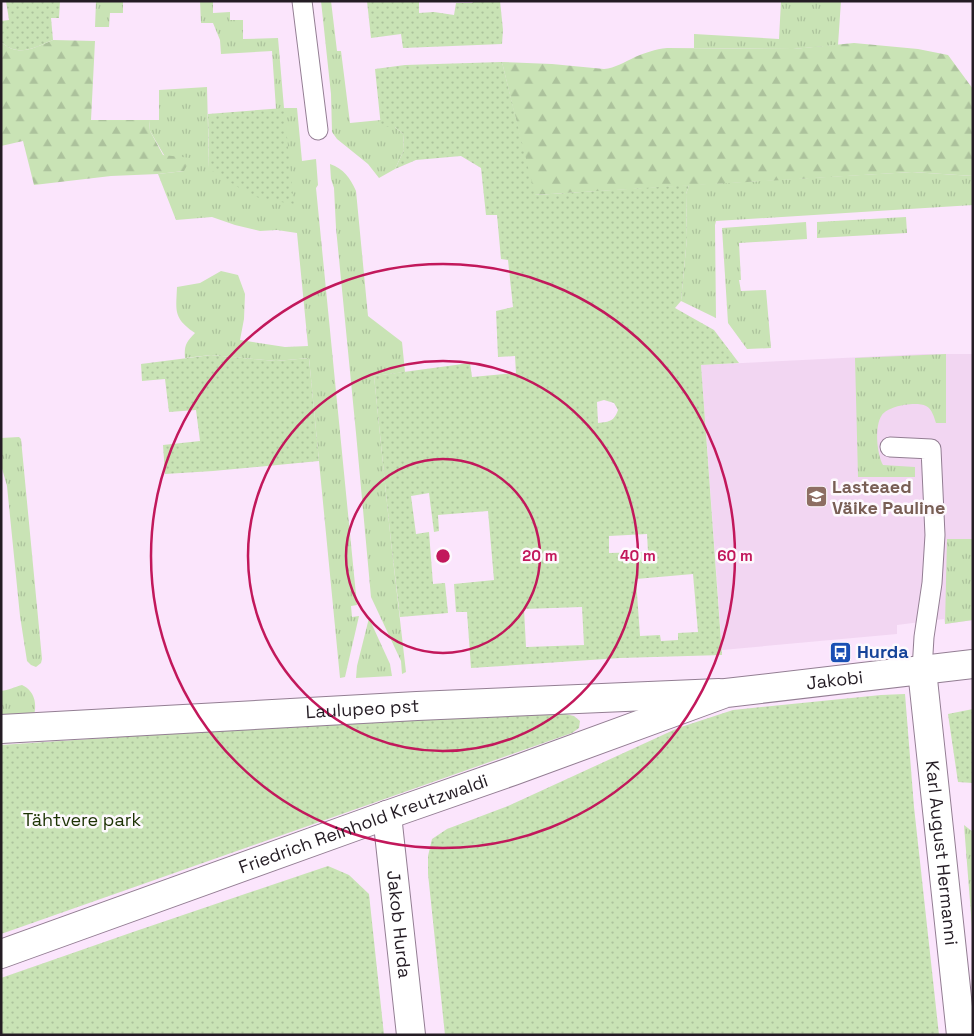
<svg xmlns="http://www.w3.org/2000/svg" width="974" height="1036" viewBox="0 0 974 1036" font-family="'Space Grotesk',sans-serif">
  <defs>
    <pattern id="grass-tufts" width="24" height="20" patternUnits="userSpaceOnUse" patternTransform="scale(1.25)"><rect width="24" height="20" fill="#c9e3b5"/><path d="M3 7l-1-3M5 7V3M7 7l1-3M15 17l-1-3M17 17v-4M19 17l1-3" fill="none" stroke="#acc29c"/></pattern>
    <pattern id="forest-firs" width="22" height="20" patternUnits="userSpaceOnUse" patternTransform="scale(1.25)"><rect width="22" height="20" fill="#c9e3b5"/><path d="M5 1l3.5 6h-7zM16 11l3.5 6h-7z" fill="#acc29c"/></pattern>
    <pattern id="park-dots" width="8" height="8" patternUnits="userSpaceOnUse" patternTransform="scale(1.25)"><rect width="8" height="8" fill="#c9e3b5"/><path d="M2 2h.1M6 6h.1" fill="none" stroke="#acc29c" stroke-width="1.8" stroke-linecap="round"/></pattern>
  </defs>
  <rect width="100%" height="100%" fill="#fbe5fc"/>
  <!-- built -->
  <polygon fill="#f2d6f2" points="924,354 973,354 973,620 945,624 944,619 897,625 897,634 722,650 701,365"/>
  <!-- grass -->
  <g fill="url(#grass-tufts)">
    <polygon points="96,1 123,1 123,13 110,13 109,27 95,27"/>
    <path d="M200 1H213V13L230 12V20H243V39L278 38 284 108H297L302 161 316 159 318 185 316 188 357 605 351 606 352 617 359 616 345 677 340 678 309 358 276 361 211 355 185 358C184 346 186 342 195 333 173 318 176 311 177 287L200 283 221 271 238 275 245 294 244 319 240 340 285 347 308 346 297 233 277 230 260 231 235 225 212 217 176 220 158 174 184 171 164 155 150 131 149 120H159V90L207 87 209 169 284 109H276L272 51 221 54 220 40 213 23H201Z"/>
    <polygon points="321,1 331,1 337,51 341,51 350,123 381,120 382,127 395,127 403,134 404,150 395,169 379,178 368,164 337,139 332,132 331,94"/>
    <polygon points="781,1 841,1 838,45 793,49 694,48 694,34 779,39"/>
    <path d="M330 164C344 169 350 178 356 191L368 316 402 342 405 372 374 376 391 542 406 672 402 674 401 661 371 597 356 433 336 228 334 188 331 179Z"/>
    <polygon points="912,172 973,176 973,205 716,221 715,225 716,318 681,301 687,238 686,194 689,185"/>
    <polygon points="906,217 907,233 817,238 817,222"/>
    <polygon points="806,222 807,239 739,243 741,280 739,280 741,291 766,290 771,348 747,349 728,323 722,228"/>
    <path d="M946 354V423H936C934 417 932 409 926 406 916 401 888 406 882 415 874 426 877 454 883 465L915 467V477H858L855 358Z"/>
    <polygon points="19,437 21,439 42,659 41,663 36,667 31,665 27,661 20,616 7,486 1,465 1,438"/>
    <polygon points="947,539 973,539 973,620 945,624"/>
    <polygon points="369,618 390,664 392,676 356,678 357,666"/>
    <path d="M22 685C35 691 37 704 34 716L1 718V691C9 690 14 687 22 685Z"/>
    <polygon points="964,825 973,832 973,940"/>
  </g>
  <!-- forest -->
  <g fill="url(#forest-firs)">
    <path d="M53 40 95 41 91 120H149L150 131 163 155 191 158 184 171 158 174 111 176 34 185 23 141 1 146V42C19 58 35 47 53 40Z"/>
    <path d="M854 43 918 49 948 55 973 89V176L912 172 534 195 502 62 552 64 604 69C615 68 625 62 635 57 645 53 655 49 667 48L793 49Z"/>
  </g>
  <!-- park -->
  <g fill="url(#park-dots)" fill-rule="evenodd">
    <path d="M6 1H60L59 18H51L53 40C35 47 19 58 1 42V21L9 20Z"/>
    <polygon points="367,1 419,1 419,13 434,12 454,15 456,3 472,3 475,1 500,1 503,30 502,44 403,48 401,34 371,38"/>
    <path d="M502 62 535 195 689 185 686 194 687 238 681 301 675 308 714 330 739 363 701 365 722 655 620 658 471 668 467 612H456L454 584 494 580 488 511 438 515 439 531 434 532 429 493 411 496 416 534 429 532 433 584 445 583 448 613 400 617 391 542 374 376 470 363 472 377 516 373 515 356 498 357 496 311 513 307 508 260 501 259 497 215H486L481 168 461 156 416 160 395 169 404 150 403 134 395 127H381L375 69 405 65ZM604 400 614 403 618 410C614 421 610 422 598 423L597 402ZM647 534 648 552 609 553V536ZM693 574 698 632 678 633V640L661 641 660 635 640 636 636 579ZM582 607 584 645 526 647 524 609Z"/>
    <polygon points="284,108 294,204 262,199 249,194 209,169 208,114"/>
    <polygon points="211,355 276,361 309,358 319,461 213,471 165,474 163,445 200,441 196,410 169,412 165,379 142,381 141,364"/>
    <polygon points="905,694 914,807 939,1035 445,1035 428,874 428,856 432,839 447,829 508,806 678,728 733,710 881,695"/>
    <polygon points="973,709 973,783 958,782 948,714"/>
    <polygon points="472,713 561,713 574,716 580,721 579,728 572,733 1,934 1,745"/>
    <polygon points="328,866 349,875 369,894 384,1035 1,1035 1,978 133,932"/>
  </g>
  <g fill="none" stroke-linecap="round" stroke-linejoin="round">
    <defs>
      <g id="service">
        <polyline points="302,1 318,130"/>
        <polyline points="890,447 931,449 935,535 932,583 924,637 922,670"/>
      </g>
      <g id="minor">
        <path id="s1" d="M922 670 961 1035"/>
        <path id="s2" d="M1 729 417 706 719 693"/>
        <path id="s3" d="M387 815 411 1035"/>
      </g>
      <g id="secondary">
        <path id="s4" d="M1 954 387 815 513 771 726 693 973 664"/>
      </g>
    </defs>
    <!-- service casing -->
    <use href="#service" stroke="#937e93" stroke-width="21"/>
    <!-- minor casing -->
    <use href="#minor" stroke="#937e93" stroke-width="30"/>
    <!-- secondary casing -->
    <use href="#secondary" stroke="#937e93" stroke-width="30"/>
    <!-- service -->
    <use href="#service" stroke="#fff" stroke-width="19"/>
    <!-- minor -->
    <use href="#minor" stroke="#fff" stroke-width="28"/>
    <!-- secondary -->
    <use href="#secondary" stroke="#fff" stroke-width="28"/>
  </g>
  <!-- distance rings -->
  <g fill="none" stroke="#c2185b" stroke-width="2.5">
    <circle cx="443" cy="556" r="97"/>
    <circle cx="443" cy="556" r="195"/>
    <circle cx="443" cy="556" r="292"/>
  </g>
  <!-- icons -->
  <defs>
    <symbol id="school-square" viewBox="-11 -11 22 22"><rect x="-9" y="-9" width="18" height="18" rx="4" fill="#8d6e63" stroke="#fdf9fd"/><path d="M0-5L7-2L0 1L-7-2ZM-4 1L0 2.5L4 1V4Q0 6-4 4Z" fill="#fff"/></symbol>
    <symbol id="bus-square" viewBox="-11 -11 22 22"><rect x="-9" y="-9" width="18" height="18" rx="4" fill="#1a4fb4" stroke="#fdf9fd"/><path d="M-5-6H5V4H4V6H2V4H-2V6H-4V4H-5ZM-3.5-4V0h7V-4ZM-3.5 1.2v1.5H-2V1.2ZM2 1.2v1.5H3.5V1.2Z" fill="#fff"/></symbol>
  </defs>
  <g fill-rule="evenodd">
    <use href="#school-square" x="804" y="484" width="25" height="25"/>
    <use href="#bus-square" x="828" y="640" width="25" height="25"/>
  </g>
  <g text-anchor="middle" stroke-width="5" stroke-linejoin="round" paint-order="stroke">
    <!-- education labels -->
    <g font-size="18" font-weight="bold" fill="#785e54" stroke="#fdf9fd" text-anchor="start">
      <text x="832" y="493">Lasteaed<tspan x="832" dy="21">Väike Pauline</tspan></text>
    </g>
    <!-- transit labels -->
    <g font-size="18" font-weight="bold" fill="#164399" stroke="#fdf9fd" text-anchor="start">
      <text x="857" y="658">Hurda</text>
    </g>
    <!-- street labels -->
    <g font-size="18" fill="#241c24" stroke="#fdf9fd">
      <text dy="6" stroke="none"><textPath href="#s4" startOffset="880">Jakobi</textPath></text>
      <text dy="6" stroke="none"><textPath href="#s2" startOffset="362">Laulupeo pst</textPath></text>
      <text dy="6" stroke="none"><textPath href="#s4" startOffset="385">Friedrich Reinhold Kreutzwaldi</textPath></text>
      <text dy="6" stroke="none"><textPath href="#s1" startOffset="184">Karl August Hermanni</textPath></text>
      <text dy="6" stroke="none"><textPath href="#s3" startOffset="110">Jakob Hurda</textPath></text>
    </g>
    <!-- park labels -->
    <g font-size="18" fill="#1d3304" stroke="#fdf9fd">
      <text x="82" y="826">Tähtvere park</text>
    </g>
  </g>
  <circle cx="443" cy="556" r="8" fill="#c2185b" stroke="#fdf9fd" stroke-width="2.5"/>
  <g font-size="15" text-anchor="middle" font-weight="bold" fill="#c2185b" stroke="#fdf9fd" stroke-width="5" stroke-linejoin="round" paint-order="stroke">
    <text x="540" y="561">20 m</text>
    <text x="638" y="561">40 m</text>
    <text x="735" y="561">60 m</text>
  </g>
  <!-- border -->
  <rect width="974" height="1036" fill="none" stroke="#241c24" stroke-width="5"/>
</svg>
